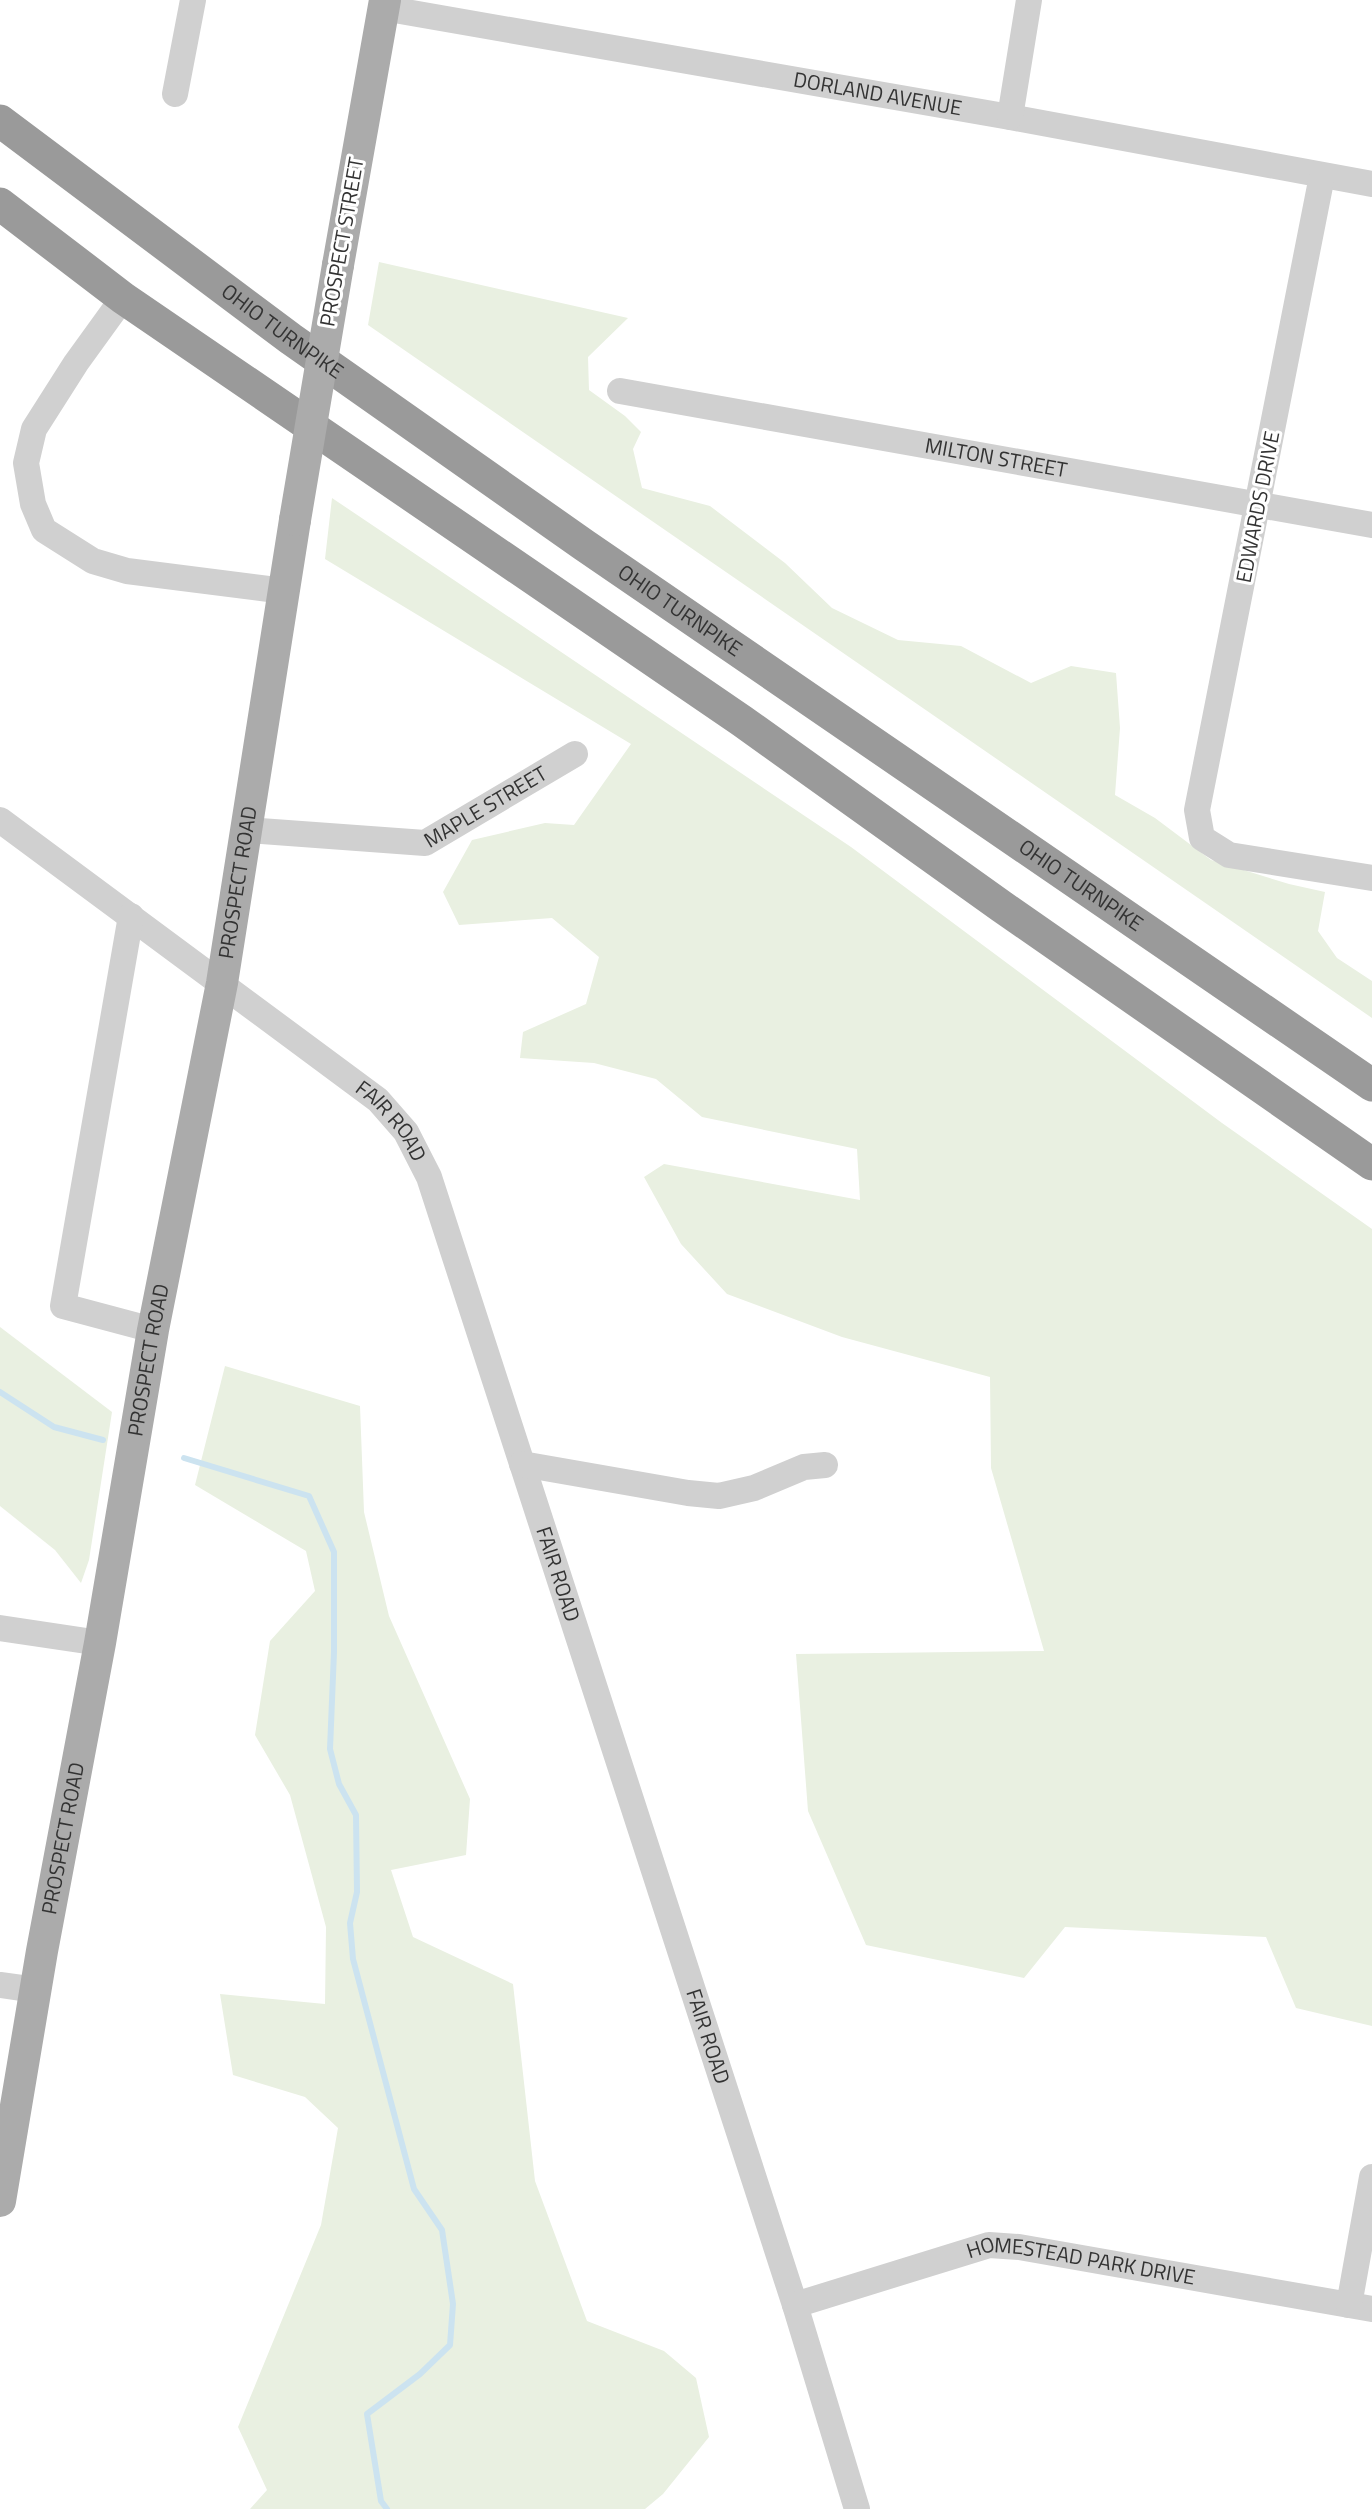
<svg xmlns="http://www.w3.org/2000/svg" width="1372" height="2509" viewBox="0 0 1372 2509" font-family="'Titillium Web',sans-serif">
  <rect width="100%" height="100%" fill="#fff"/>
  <!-- green -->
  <g fill="#e9f0e1">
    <polygon points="379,262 628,318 588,357 589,390 625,416 641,432 633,449 642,488 710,506 785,563 832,608 898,640 961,646 1031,683 1071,666 1116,673 1120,728 1115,795 1155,818 1211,860 1289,884 1325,892 1318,931 1337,958 1372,981 1372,1018 368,325"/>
    <polygon points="332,498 851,847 1222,1123 1372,1229 1372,2026 1296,2008 1266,1937 1065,1927 1024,1978 866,1945 808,1811 796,1654 1044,1651 991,1468 990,1377 842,1337 727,1294 681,1244 644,1177 664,1164 860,1200 857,1149 702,1117 656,1079 594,1063 520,1058 523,1032 586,1004 599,957 552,918 459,925 443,892 472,840 545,823 574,825 631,744 325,559"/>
    <polygon points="0,1327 112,1412 89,1560 81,1583 55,1550 0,1506"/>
    <polygon points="225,1366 360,1406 364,1512 389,1616 470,1799 466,1855 391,1870 413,1937 513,1984 535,2181 587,2321 664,2351 696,2378 709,2437 663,2494 645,2509 250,2509 267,2490 238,2427 321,2225 338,2128 305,2097 233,2075 220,1994 325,2004 326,1927 290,1795 255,1735 270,1641 315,1591 306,1551 195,1485"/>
  </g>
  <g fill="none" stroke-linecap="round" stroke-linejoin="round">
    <!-- stream -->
    <g stroke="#cce3f0" stroke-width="6">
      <polyline points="0,1392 54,1427 103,1440"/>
      <polyline points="184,1458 309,1496 334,1552 334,1652 330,1749 339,1784 356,1815 357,1892 350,1923 353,1959 414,2189 442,2230 453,2304 450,2345 420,2374 367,2414 381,2501 387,2509"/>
    </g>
    <!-- minor -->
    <g stroke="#d0d0d0" stroke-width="26">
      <path id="s1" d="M383 8 1010 117 1372 184"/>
      <polyline points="175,94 193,0"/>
      <polyline points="1010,117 1029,0"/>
      <polyline points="1322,176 1197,810 1202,838 1229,855 1372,878"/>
      <polyline points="123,298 76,363 34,429 26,463 33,504 44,530 93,561 127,571 284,591"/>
      <path id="s2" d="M620 391 1372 525"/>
      <path id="s3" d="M0 820 378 1100 406 1132 429 1177 795 2305 857 2509"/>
      <path id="s4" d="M247 830 425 843 575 754"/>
      <polyline points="131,916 63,1306 153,1330"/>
      <polyline points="522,1464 688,1493 719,1496 754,1488 804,1467 825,1465"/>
      <polyline points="0,1628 100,1643"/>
      <polyline points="0,1985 36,1990"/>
      <path id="s5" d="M795 2305 989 2245 1019 2247 1372 2309"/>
      <polyline points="1349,2305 1372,2177"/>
    </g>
    <!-- major -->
    <g stroke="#ababab" stroke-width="32">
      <polyline points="338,265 385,0"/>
      <path id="s6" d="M0 2201 42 1951 100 1643 153 1330 222 983 295 520"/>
    </g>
    <!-- highway -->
    <g stroke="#9a9a9a" stroke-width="33">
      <path id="s7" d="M0 121 291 339 584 545 1372 1085"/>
      <polyline points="0,204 123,298 742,721 1001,906 1372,1164"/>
    </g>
    <!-- major-bridge -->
    <polyline stroke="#ababab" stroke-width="32" points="295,520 338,265"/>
  </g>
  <g text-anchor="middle" stroke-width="6" stroke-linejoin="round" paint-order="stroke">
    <!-- street labels -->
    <g font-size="21" fill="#333" stroke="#fff">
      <text dy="7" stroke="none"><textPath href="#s1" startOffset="502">DORLAND AVENUE</textPath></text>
      <text transform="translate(342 242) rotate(-80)" y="7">PROSPECT STREET</text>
      <text dy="7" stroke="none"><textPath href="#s7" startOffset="352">OHIO TURNPIKE</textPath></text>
      <text dy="7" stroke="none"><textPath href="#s2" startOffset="382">MILTON STREET</textPath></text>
      <text transform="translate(1258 507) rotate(-79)" y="7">EDWARDS DRIVE</text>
      <text dy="7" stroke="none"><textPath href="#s7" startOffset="838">OHIO TURNPIKE</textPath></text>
      <text dy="7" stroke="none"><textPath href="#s4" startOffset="249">MAPLE STREET</textPath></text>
      <text dy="7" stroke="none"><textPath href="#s6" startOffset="1340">PROSPECT ROAD</textPath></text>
      <text dy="7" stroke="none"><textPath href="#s7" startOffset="1324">OHIO TURNPIKE</textPath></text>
      <text dy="7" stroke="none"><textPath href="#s3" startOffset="495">FAIR ROAD</textPath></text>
      <text dy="7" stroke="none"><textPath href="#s6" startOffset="854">PROSPECT ROAD</textPath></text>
      <text dy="7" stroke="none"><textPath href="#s3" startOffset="981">FAIR ROAD</textPath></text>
      <text dy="7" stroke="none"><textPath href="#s6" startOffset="368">PROSPECT ROAD</textPath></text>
      <text dy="7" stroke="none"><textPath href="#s3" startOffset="1467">FAIR ROAD</textPath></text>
      <text dy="7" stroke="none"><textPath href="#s5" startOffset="296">HOMESTEAD PARK DRIVE</textPath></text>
    </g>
  </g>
</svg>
